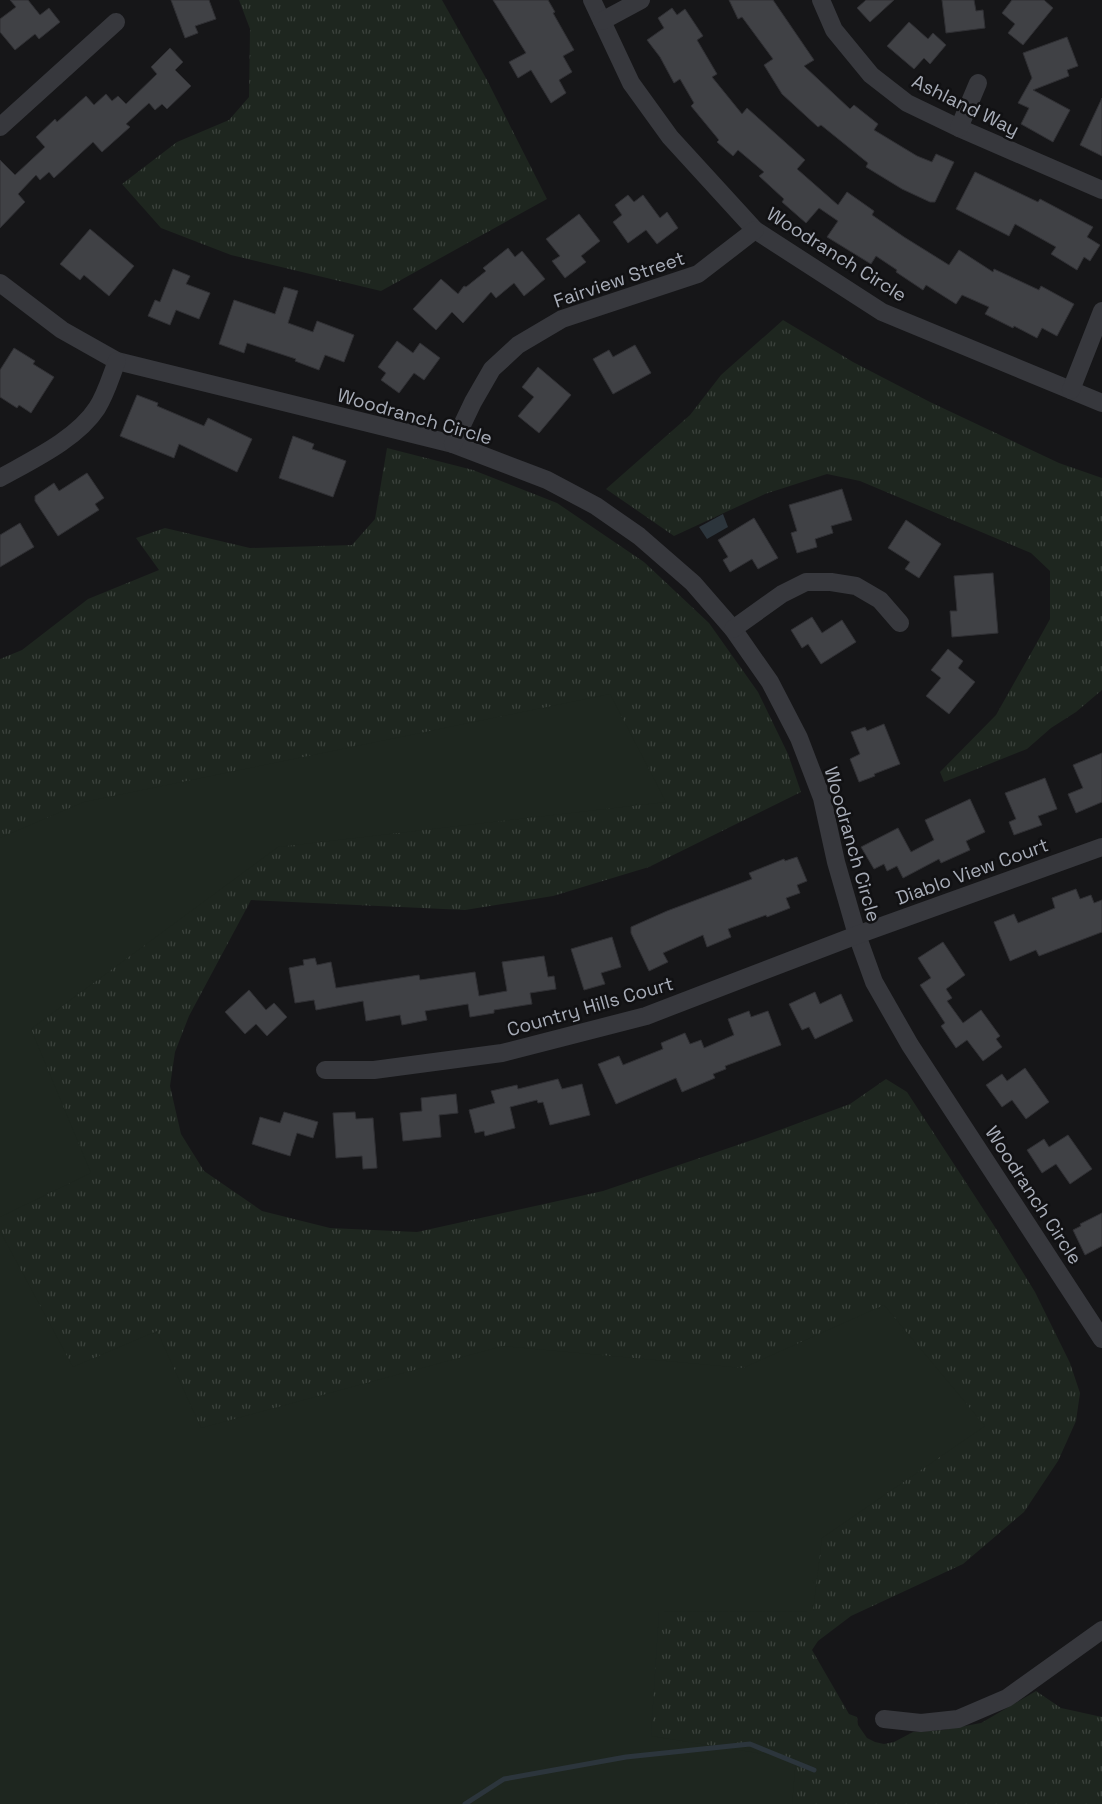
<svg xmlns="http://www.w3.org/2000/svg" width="1102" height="1804" viewBox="0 0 1102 1804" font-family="'Space Grotesk',sans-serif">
  <defs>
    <pattern id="grass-tufts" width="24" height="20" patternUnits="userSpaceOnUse" patternTransform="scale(1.25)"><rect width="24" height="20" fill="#1e261f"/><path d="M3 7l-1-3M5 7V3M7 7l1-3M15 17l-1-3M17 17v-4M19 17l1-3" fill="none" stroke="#3c433d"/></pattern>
  </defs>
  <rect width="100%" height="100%" fill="#161618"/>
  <!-- grass -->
  <g fill="url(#grass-tufts)">
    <polygon points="239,0 442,0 487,80 547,199 381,291 231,255 161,228 122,184 177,142 229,120 249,97 250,29"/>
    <polygon points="783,320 853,362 930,402 1059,463 1102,478 1102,690 1076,712 1051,728 1027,749 944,782 940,772 996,715 1035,646 1050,619 1050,571 1031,553 860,481 827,474 765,494 674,536 606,489 690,415 721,375"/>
    <polygon points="387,448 473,470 557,503 644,562 709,623 758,692 788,754 801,792 649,867 553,896 465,910 251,900 189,1016 175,1052 170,1086 181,1134 204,1171 262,1211 330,1228 417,1232 603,1191 755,1139 850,1104 886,1079 907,1092 993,1224 1035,1292 1070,1363 1080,1393 1076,1421 1058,1461 1024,1512 963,1564 851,1616 818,1641 812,1650 849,1714 857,1717 858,1725 867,1738 875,1742 884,1744 894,1742 913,1732 943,1730 981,1723 1036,1691 1061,1708 1102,1717 1102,1804 0,1804 0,659 22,650 88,599 159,570 136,538 165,528 250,548 352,545 375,519"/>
  </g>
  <!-- park -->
  <g fill="#1e261f">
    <polygon points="610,694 666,802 278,847 31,1029 91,1173 0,1217 0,838 84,802"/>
    <polygon points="0,1231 73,1367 157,1331 201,1428 503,1346 743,1368 884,1305 985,1426 822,1538 813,1611 659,1612 651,1736 796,1759 792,1804 0,1804"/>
  </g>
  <!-- water -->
  <polygon fill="#2c353c" points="723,514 728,527 707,539 699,527"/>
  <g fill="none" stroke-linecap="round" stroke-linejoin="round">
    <!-- stream -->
    <polyline stroke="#2c353c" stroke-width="5" points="465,1804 504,1779 626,1757 750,1744 814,1770"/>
  </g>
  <!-- building -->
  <g fill="#404145" stroke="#303034">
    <polygon points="10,0 28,0 40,15 49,8 60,22 39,39 35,34 15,50 0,32 0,19 16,7"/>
    <polygon points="171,0 209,0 216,19 195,26 198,33 185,38"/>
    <polygon points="493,0 548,0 555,12 553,13 574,50 563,56 572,72 559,80 566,93 551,103 531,70 518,78 509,62 526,53"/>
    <polygon points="729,0 773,0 814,60 804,66 850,109 854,105 878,124 874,130 917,156 932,162 936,154 954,162 935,202 930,202 902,189 866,167 868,163 821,125 818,127 782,94 764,65 773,59 742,17 738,19"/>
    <polygon points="866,0 894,0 870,22 857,8"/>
    <polygon points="942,0 974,0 976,11 983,10 985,28 946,33"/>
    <polygon points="1012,0 1044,0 1053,8 1023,45 1008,33 1015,24 1002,13"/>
    <polygon points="672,8 677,15 685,9 703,36 697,40 717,74 712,77 742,114 747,108 805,160 797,169 838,205 847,192 874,211 872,215 904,237 949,265 959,250 993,272 994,269 1039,290 1041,286 1074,304 1057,336 1042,328 1037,338 1014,326 1013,328 985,314 989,307 962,295 956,304 926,285 923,290 896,272 897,270 876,256 871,264 827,237 838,221 819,208 806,223 782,202 784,199 759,176 764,172 738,150 733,156 717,142 719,140 691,106 694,103 680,79 674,83 660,57 647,40 664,28 658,18"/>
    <polygon points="909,22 928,39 933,33 946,45 930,64 924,58 914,69 887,46"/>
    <polygon points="1067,37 1078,66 1067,70 1069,76 1033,90 1070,110 1053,142 1021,124 1029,108 1018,103 1032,78 1023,53"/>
    <polygon points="170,48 183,62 175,70 191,86 167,109 162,104 155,110 149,103 126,124 130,127 102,152 93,142 54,178 49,172 40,180 36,175 18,194 25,202 0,228 0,160 15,175 45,147 36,137 55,119 57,122 86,96 94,105 106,94 112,101 118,96 126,104 157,74 151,67"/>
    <polygon points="1102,98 1102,156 1080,145"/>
    <polygon points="975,172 1038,202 1040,199 1093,227 1087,237 1100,245 1090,261 1084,257 1077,270 1051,254 1056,247 1015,224 1009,236 956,209"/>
    <polygon points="628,195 634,202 643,195 660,218 667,212 678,228 657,244 646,230 628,243 613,222 622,215 615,205"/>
    <polygon points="579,214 600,241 581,256 586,262 565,278 552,261 560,256 546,239"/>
    <polygon points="90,229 134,266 109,296 84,275 80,280 60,264"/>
    <polygon points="508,248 515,257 522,251 545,279 524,296 514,283 496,298 491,292 463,323 452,312 436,330 413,309 441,279 458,294 464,286 466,287 486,271 483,268"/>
    <polygon points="173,269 190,276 186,284 210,293 199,319 176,310 170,325 148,316 155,300 160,302"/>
    <polygon points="284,287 298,291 288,323 313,332 317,321 354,335 344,362 325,355 319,370 295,361 296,359 247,343 244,353 219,344 234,300 275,314"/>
    <polygon points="397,341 413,353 420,343 440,358 424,380 414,373 399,393 381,380 386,373 378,367"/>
    <polygon points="635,345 651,373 613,394 593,359 609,350 613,357"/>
    <polygon points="14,348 35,361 33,364 54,377 31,413 19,405 17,408 0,397 0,370"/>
    <polygon points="538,367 571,395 539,433 518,416 534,397 522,387"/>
    <polygon points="137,395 158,403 157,406 204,426 208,418 252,439 237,472 179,444 174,458 120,436"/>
    <polygon points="293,436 314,444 312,449 346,461 333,497 279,478"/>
    <polygon points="87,473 104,498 95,504 99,510 58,536 35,501 35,496 54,483 59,491"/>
    <polygon points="842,489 852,520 831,526 833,533 815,539 817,547 797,553 791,533 797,531 789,505"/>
    <polygon points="754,518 778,558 758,569 752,559 730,572 723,560 728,557 718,540"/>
    <polygon points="906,520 941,544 919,578 905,569 910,562 888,548"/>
    <polygon points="20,523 34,547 0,567 0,535"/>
    <polygon points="993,573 998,633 952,637 950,611 957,611 954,576"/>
    <polygon points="812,617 822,633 842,620 856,642 821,664 808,644 802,648 791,630"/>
    <polygon points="948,649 963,661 958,668 975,682 949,714 926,696 941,678 931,670"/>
    <polygon points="884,724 900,764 874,774 875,776 859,782 850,759 860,754 851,732 865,727 867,731"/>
    <polygon points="1102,753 1102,802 1076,813 1068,794 1083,788 1073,765"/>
    <polygon points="1045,778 1057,809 1038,816 1042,825 1014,835 1009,822 1016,819 1005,793"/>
    <polygon points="970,799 985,832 966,841 970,850 941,863 939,859 903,878 897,866 887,871 884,864 874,869 861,847 898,828 911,852 934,840 925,820"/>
    <polygon points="797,857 807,881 797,885 800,893 786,898 790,908 767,917 766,915 728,929 731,937 707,947 703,935 663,953 668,962 649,971 631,933 631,927 667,911 752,879 749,873 784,859 785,861"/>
    <polygon points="1076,889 1080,899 1091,895 1094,903 1102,900 1102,932 1039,956 1036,950 1010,961 994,922 1014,914 1018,923 1055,908 1052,898"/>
    <polygon points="612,937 621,967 601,973 605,984 584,990 571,949"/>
    <polygon points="943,942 965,975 946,989 952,998 947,1001 963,1023 981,1010 1000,1036 996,1039 1002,1047 983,1061 967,1040 956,1048 941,1026 945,1023 920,985 931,978 918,958"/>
    <polygon points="544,956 548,977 554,976 556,989 530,993 532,1004 494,1010 494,1013 470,1017 468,1004 425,1011 427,1020 402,1025 400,1015 366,1021 363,1001 316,1010 314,1000 295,1003 289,968 304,965 303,960 315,958 317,965 331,962 336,988 419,975 420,980 475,972 479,996 507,991 502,962"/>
    <polygon points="249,990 266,1010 274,1003 287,1017 267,1036 256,1024 245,1034 225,1012"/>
    <polygon points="815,992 820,1004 841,994 853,1021 815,1039 809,1027 802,1030 789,1004"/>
    <polygon points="749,1011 751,1017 768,1011 781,1045 725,1066 726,1069 713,1074 715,1078 682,1092 676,1078 616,1104 598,1064 619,1056 623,1065 663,1049 661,1043 685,1033 690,1044 701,1040 704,1048 734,1035 728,1019"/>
    <polygon points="1025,1068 1049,1102 1026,1119 1012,1100 1002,1107 986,1085 1002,1074 1007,1081"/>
    <polygon points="558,1079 562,1089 582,1084 590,1115 550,1125 543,1102 538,1103 537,1100 510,1107 515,1128 485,1136 484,1131 475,1133 469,1110 495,1103 491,1091 517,1085 518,1089"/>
    <polygon points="456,1094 458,1113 439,1115 441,1137 403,1141 400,1113 422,1111 421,1098"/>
    <polygon points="284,1112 318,1122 313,1138 297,1133 290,1156 252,1144 260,1117 280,1123"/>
    <polygon points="355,1112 356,1119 373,1118 377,1168 363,1169 362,1156 336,1158 333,1113"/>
    <polygon points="1068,1135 1092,1169 1070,1184 1056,1164 1042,1173 1027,1150 1044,1139 1049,1147"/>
    <polygon points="1102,1213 1102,1246 1085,1255 1073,1230 1081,1226 1080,1224"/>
  </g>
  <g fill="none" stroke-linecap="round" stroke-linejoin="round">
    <!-- street -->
    <g stroke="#37383d" stroke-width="18">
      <polyline points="592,0 631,83 670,137 755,230 882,312 1102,403"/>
      <polyline points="821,0 834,30 871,75 907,103 959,128 1102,190"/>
      <polyline points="602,21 641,0"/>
      <polyline points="0,127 116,22"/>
      <polyline points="959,128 978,83"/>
      <polyline points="0,283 62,330 117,361 453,444 547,480 596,506 639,536 693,583 733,629 770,682 799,738 822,798 836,862 857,935 874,982 910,1045 1102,1339"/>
      <polyline points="1071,390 1102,311"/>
      <polyline points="453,444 473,402 492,369 518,345 562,319 698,274 755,230"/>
      <path d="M0 478C32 460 77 439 97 408 106 394 111 376 117 361"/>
      <polyline points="733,629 782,594 806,582 831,582 856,586 880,600 900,623"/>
      <polyline points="325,1070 374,1070 502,1053 646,1016 857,935 1102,847"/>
      <polyline points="884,1719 921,1723 958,1719 1007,1698 1102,1630"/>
    </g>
  </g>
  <g text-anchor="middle" stroke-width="5" stroke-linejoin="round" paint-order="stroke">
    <!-- street labels -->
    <g font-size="19" fill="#a8adb8" stroke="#111113">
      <text transform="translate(966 105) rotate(26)" y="7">Ashland Way</text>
      <text transform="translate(837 254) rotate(32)" y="7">Woodranch Circle</text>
      <text transform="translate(619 279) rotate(-19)" y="7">Fairview Street</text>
      <text transform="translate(415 416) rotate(16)" y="7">Woodranch Circle</text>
      <text transform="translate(853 844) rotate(74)" y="7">Woodranch Circle</text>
      <text transform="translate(972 871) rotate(-20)" y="7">Diablo View Court</text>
      <text transform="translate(590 1006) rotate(-16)" y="7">Country Hills Court</text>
      <text transform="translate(1034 1195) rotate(57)" y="7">Woodranch Circle</text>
    </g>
  </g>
</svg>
